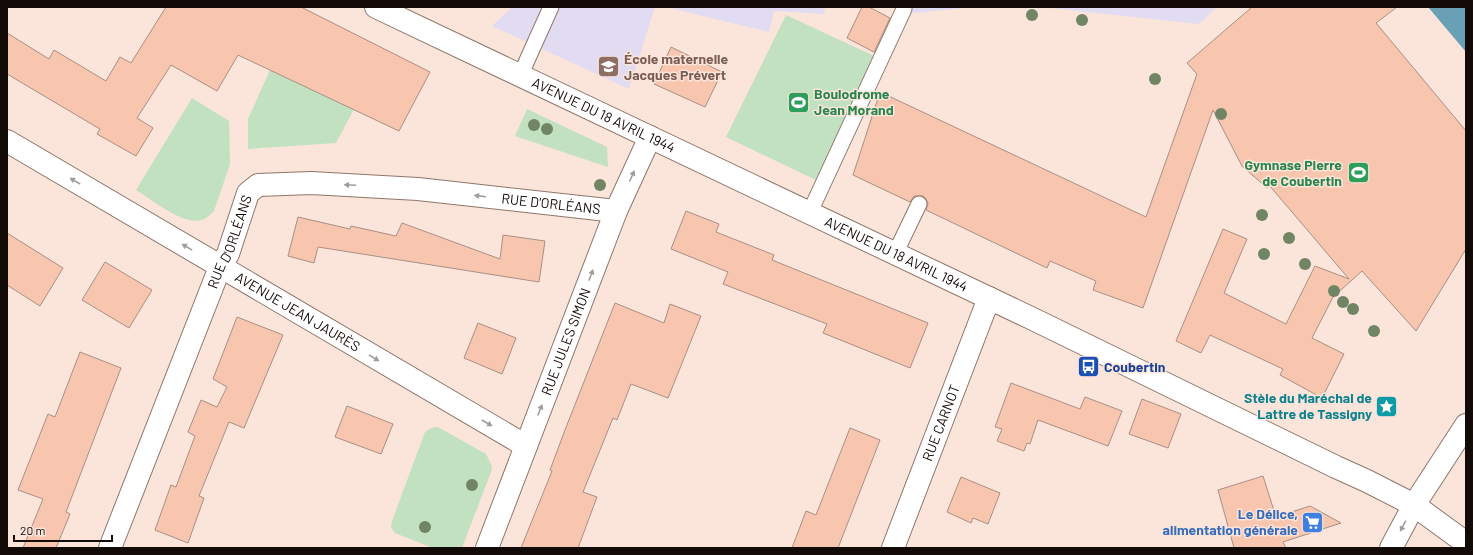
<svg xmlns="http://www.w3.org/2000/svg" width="1473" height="555" viewBox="0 0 1473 555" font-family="Barlow,sans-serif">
  <rect width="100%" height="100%" fill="#fbe4da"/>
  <!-- education -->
  <g fill="#e1dcf2">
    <polygon points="512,7 655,7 629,89 492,26"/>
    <polygon points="666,7 825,7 824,14 774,11 769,32"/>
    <polygon points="895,7 973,7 915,13"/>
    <polygon points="1040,7 1217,7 1199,24"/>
  </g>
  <!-- green -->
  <g fill="#c2e1c0">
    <polygon points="786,15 876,57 818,181 726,137"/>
    <polygon points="270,70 354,109 336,143 248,149 248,119"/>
    <path d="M192 98 229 121 230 164 214 211C210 215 206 219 201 220 184 226 151 199 136 190Z"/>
    <polygon points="527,109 607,147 608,167 515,136"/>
    <polygon points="438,427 486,454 492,466 491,472 462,548 433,548 395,533 391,528 392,521 425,432 431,428"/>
  </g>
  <!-- water -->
  <polygon fill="#6aa0b6" points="1428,7 1466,7 1466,52"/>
  <!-- building -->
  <g fill="#f8c6af" stroke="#a98f84">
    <polygon points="166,7 301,7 430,72 399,131 238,55 217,91 171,65 137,118 153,128 136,156 97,134 100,129 7,74 7,33 49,59 54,50 106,81 120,57 131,63"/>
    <polygon points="862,7 869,7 890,18 874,52 847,38"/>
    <polygon points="1252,7 1397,7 1376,23 1466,131 1466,249 1416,331 1362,271 1333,297 1312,338 1344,354 1322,398 1280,375 1283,369 1210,335 1201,353 1176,341 1223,229 1247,239 1224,293 1286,324 1315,266 1349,279 1269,185 1267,188 1242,166 1213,110 1143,308 1093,290 1096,281 1050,261 1047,268 926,210 928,203 926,199 923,196 914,196 910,202 853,175 880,92 1146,217 1197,74 1187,63"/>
    <polygon points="671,47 722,72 705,107 654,84"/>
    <polygon points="686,211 719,224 716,232 774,255 772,260 928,323 910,368 823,333 827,324 723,284 728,272 671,249"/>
    <polygon points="298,217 350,229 351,226 396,236 402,223 500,259 503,235 545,241 539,282 318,247 314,263 288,256"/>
    <polygon points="7,233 63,268 40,306 7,285"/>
    <polygon points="105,262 152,290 129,328 82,300"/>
    <polygon points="615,303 664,323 670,304 701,316 668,398 631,384 617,420 613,418 583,492 597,497 578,548 521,548 552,471 550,470 565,430"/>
    <polygon points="237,317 283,335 244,428 229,422 199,496 204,498 188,543 155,530 171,485 176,487 195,436 188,432 201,400 217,407 227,387 213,379"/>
    <polygon points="478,323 516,338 502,374 464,358"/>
    <polygon points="80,352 121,368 66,512 70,514 56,548 23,548 43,499 18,490 48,414 55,417"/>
    <polygon points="1011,383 1080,409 1085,397 1122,411 1108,446 1038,420 1030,444 1027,443 1024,451 997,441 1002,429 995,427"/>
    <polygon points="1142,399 1181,414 1168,448 1129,434"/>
    <polygon points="347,406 393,424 381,454 335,437"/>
    <polygon points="850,428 880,440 838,548 792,548 806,511 816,515"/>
    <polygon points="1263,476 1276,517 1310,506 1341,523 1283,542 1286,548 1234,548 1218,490"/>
    <polygon points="961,477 1000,493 988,524 973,518 971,523 947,512"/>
  </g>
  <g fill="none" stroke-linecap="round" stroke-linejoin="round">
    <defs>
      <g id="service">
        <polyline points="520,76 551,7"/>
        <polyline points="809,214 904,9"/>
        <polyline points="895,254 919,204"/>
      </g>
      <g id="minor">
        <path id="s1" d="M7 141 526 446"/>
        <path id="s2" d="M110 548 220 267 228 254 248 193 258 185 311 183 418 189 616 211"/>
        <path id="s3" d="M487 548 616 211 650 137"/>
        <path id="s4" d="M893 548 989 298"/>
        <polyline points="1391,548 1414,505"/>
      </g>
      <g id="tertiary">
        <path id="s5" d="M376 7 1033 319 1336 467 1367 481 1414 505 1466 543"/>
        <polyline points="1414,505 1466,425"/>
      </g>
    </defs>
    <!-- service casing -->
    <use href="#service" stroke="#8f766a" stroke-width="17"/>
    <!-- minor casing -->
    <use href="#minor" stroke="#8f766a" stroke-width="24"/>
    <!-- tertiary casing -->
    <use href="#tertiary" stroke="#8f766a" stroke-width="24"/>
    <!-- service -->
    <use href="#service" stroke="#fff" stroke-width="15"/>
    <!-- minor -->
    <use href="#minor" stroke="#fff" stroke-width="22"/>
    <!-- tertiary -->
    <use href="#tertiary" stroke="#fff" stroke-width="22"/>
  </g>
  <!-- trees -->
  <g fill="#718464">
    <circle cx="1032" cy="15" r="6"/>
    <circle cx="1082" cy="20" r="6"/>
    <circle cx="1155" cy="79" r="6"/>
    <circle cx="1221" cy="114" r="6"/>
    <circle cx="534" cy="125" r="6"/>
    <circle cx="547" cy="129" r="6"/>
    <circle cx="600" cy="185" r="6"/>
    <circle cx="1262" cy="215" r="6"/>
    <circle cx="1289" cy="238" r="6"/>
    <circle cx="1264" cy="254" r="6"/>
    <circle cx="1305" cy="264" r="6"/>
    <circle cx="1334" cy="291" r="6"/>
    <circle cx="1343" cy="302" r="6"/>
    <circle cx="1353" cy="309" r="6"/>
    <circle cx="1374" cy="331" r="6"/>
    <circle cx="472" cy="485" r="6"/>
    <circle cx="425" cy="527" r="6"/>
  </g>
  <!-- one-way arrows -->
  <defs><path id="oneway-solid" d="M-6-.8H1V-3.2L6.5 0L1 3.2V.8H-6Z"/></defs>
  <g fill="#a09d9b">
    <use href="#oneway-solid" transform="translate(632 176) rotate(-66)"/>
    <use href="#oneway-solid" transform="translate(75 181) rotate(-150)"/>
    <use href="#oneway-solid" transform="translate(350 185) rotate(-177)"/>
    <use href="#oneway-solid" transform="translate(480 196) rotate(-173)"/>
    <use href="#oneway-solid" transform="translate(187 247) rotate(-149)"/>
    <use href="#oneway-solid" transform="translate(591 275) rotate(-69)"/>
    <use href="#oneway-solid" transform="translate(374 358) rotate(31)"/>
    <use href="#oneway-solid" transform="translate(540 410) rotate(-68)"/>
    <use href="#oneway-solid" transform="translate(487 423) rotate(30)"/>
    <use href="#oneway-solid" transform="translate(1403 526) rotate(118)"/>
  </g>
  <!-- icons -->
  <defs>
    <symbol id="school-square" viewBox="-11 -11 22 22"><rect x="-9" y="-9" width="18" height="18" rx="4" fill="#8d6e63" stroke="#fbe4da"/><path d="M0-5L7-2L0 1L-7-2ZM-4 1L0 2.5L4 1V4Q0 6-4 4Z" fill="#fff"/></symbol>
    <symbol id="stadium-square" viewBox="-11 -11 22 22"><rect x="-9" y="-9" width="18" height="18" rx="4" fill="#2e9e5b" stroke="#fbe4da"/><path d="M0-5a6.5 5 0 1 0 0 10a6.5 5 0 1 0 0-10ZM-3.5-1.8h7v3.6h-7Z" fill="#fff"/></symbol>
    <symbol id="bus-square" viewBox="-11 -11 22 22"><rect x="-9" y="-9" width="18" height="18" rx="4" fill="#1a4fb4" stroke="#fbe4da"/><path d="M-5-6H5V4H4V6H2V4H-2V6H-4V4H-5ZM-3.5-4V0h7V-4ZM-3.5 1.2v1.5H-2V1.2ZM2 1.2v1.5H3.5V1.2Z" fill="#fff"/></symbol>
    <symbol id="sight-square" viewBox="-11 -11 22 22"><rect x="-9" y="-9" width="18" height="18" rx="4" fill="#0f9aa8" stroke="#fbe4da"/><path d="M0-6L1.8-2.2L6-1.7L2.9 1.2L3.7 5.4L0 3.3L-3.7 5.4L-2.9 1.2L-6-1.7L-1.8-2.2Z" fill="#fff"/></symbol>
    <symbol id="supermarket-square" viewBox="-11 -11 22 22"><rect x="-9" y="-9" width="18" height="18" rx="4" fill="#3f7fe0" stroke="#fbe4da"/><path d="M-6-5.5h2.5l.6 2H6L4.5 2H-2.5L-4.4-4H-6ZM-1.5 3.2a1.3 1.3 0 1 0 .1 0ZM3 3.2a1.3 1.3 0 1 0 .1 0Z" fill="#fff"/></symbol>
  </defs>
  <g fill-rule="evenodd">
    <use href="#school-square" x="596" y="54" width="25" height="25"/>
    <use href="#stadium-square" x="786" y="90" width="25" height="25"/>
    <use href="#stadium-square" x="1346" y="160" width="25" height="25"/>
    <use href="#bus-square" x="1076" y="354" width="25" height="25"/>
    <use href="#sight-square" x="1374" y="394" width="25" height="25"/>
    <use href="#supermarket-square" x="1300" y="510" width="25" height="25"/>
  </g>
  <g text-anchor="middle" stroke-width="3" stroke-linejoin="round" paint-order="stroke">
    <!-- education labels -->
    <g font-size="14" font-weight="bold" fill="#785e54" stroke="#fbe4da" text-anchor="start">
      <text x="624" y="64">École maternelle<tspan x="624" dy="16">Jacques Prévert</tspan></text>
    </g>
    <!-- leisure labels -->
    <g font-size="14" font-weight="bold" fill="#27864d" stroke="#fbe4da" text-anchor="start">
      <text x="814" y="99">Boulodrome<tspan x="814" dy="16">Jean Morand</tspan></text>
      <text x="1342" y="170" text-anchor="end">Gymnase Pierre<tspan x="1342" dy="16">de Coubertin</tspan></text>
    </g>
    <!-- street labels -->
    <g font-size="14" fill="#120a06" stroke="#fbe4da">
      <text dy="5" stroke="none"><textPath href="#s5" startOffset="252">AVENUE DU 18 AVRIL 1944</textPath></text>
      <text dy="5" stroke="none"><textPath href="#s2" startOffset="688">RUE D'ORLÉANS</textPath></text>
      <text dy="5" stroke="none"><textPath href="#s2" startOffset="329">RUE D'ORLÉANS</textPath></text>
      <text dy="5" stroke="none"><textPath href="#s5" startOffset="576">AVENUE DU 18 AVRIL 1944</textPath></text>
      <text dy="5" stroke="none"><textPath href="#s1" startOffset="337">AVENUE JEAN JAURÈS</textPath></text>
      <text dy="5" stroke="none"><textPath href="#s3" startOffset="221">RUE JULES SIMON</textPath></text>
      <text dy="5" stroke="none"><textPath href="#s4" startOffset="134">RUE CARNOT</textPath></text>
    </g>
    <!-- transit labels -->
    <g font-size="14" font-weight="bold" fill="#164399" stroke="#fbe4da" text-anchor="start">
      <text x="1104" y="372">Coubertin</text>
    </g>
    <!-- culture labels -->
    <g font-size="14" font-weight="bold" fill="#0d838f" stroke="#fbe4da" text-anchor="end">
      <text x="1372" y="403">Stèle du Maréchal de<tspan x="1372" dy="16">Lattre de Tassigny</tspan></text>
    </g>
    <!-- shop labels -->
    <g font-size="14" font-weight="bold" fill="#366cbe" stroke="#fbe4da" text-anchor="end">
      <text x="1298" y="519">Le Délice,<tspan x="1298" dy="16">alimentation générale</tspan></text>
    </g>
  </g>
  <!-- border -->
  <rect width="1473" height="555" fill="none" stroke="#120a06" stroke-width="16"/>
  <!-- scale -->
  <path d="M14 535v6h98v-6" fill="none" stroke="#120a06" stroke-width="2"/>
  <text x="20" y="535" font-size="12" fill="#120a06" stroke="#fbe4da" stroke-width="3" paint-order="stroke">20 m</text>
</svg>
